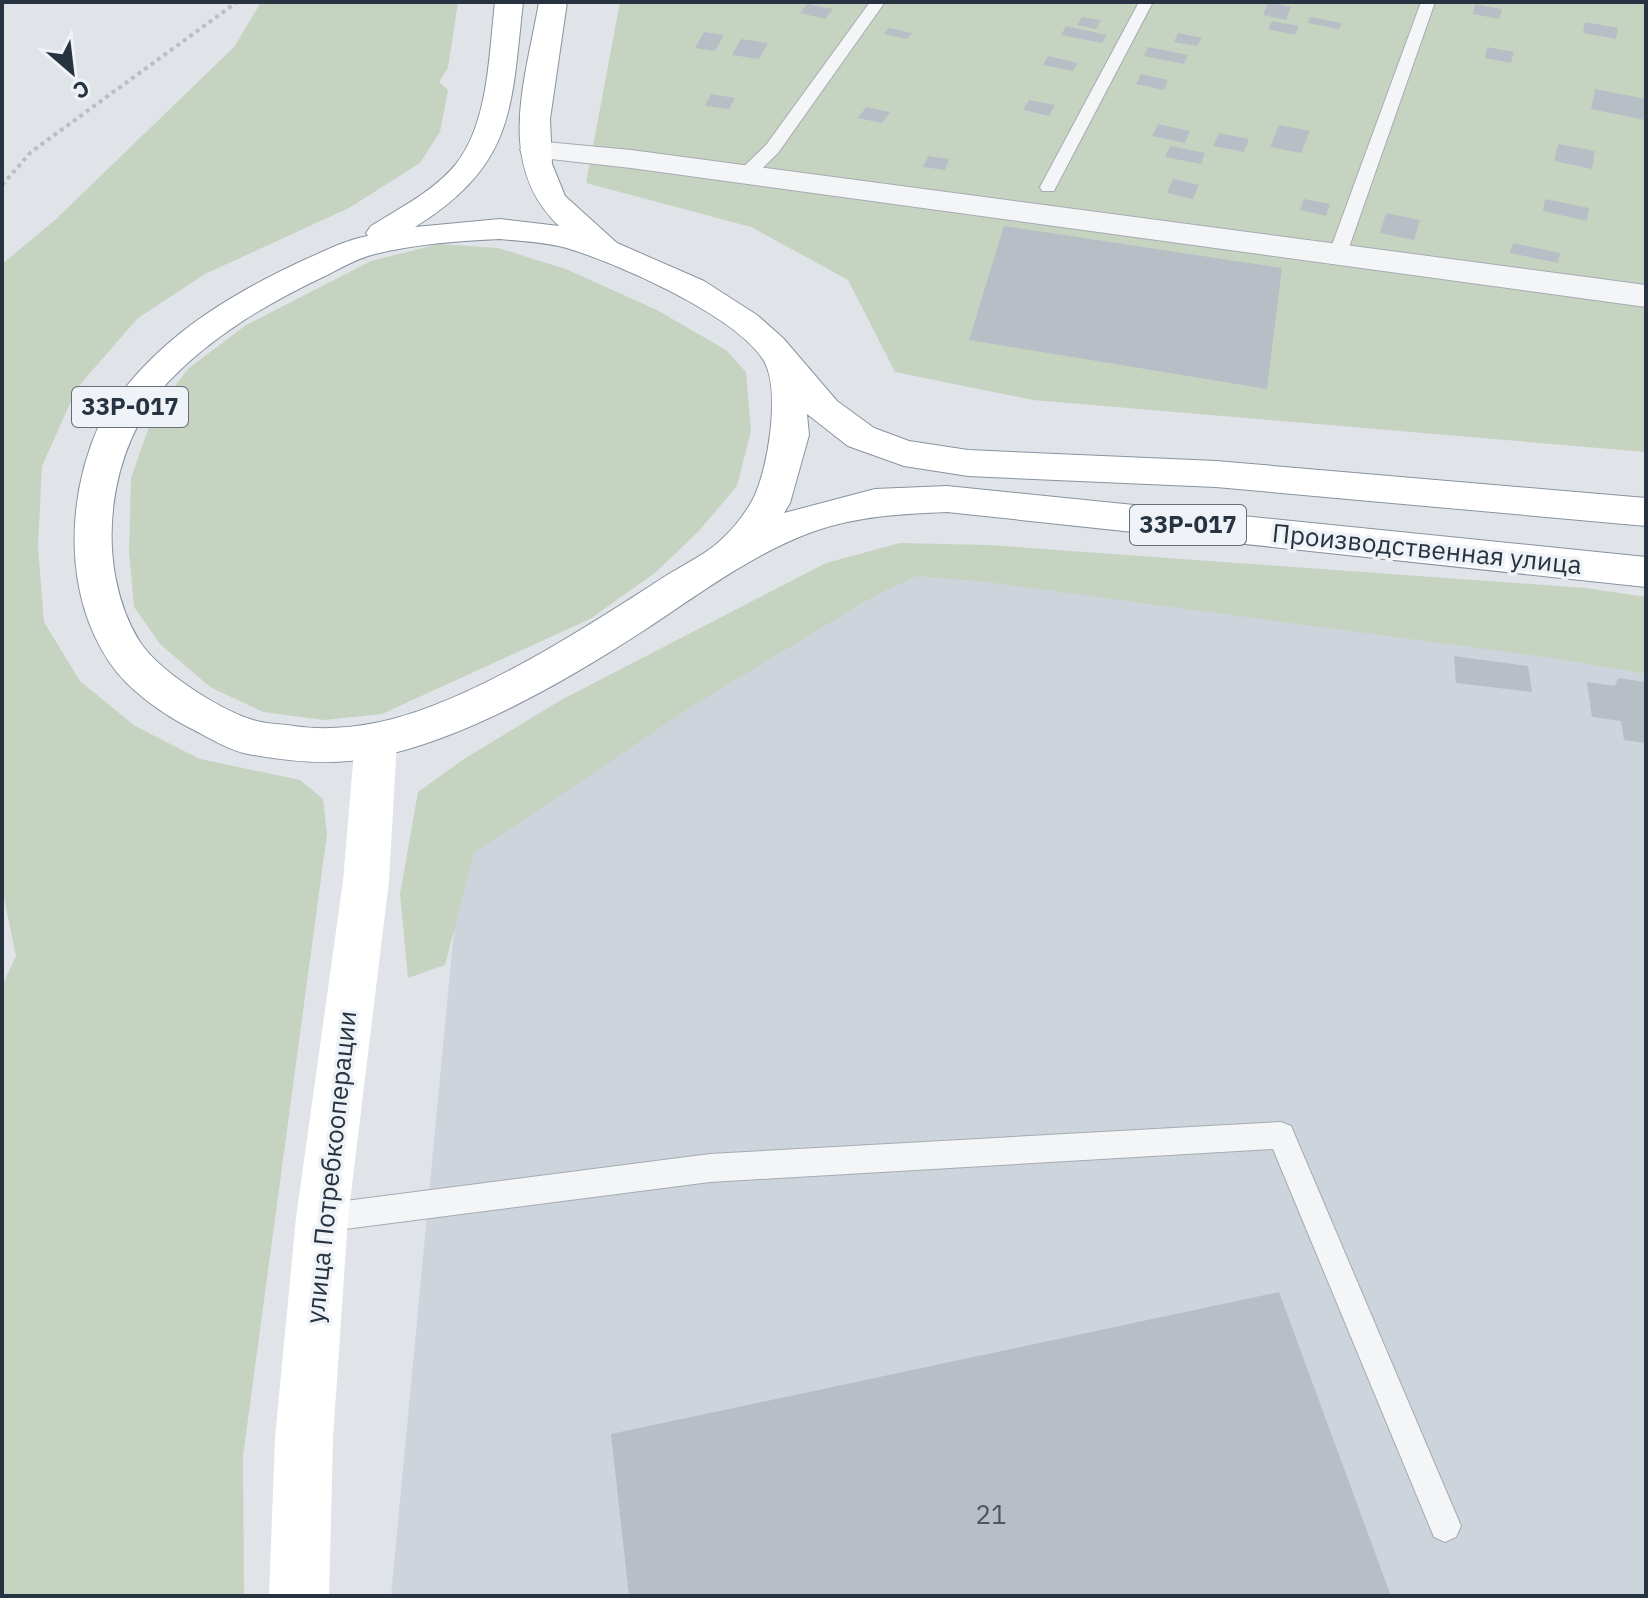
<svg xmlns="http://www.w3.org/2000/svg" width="1648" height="1598" viewBox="0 0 1648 1598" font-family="'IBM Plex Sans',sans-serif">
  <rect width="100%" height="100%" fill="#e0e4e9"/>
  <!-- built -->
  <polygon fill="#ced4db" points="900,560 1646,647 1646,1596 391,1596 465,813"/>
  <!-- green -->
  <g fill="#c7d3c1">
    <polygon points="261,2 458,2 448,68 439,82 448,90 440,132 420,163 349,208 205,274 138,318 77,388 42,466 38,547 44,622 80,681 135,726 200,759 300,780 323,799 327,834 243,1456 244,1596 2,1596 2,986 16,956 2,888 2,264 55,220 234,47"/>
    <polygon points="620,2 1646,2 1646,452 1033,400 895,372 848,280 751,227 586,183"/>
    <polygon points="439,244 498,248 566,269 657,310 726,350 746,372 751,431 737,486 698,532 655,573 590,619 382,714 324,720 263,712 210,687 160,644 134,607 129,552 131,478 154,412 189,368 246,325 371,261"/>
    <polygon points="900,543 989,545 1586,588 1646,597 1646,674 1552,658 986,582 917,576 876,595 697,703 474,853 445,965 408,978 400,894 418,792 464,759 561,700 826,563"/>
  </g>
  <!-- building -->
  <g fill="#b7bec6">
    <polygon points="1268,2 1291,7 1286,20 1263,15"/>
    <polygon points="807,4 833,9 825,19 800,13"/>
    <polygon points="1475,4 1502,9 1499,19 1473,14"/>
    <polygon points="1082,17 1101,20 1096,29 1077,25"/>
    <polygon points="1310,17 1342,23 1339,29 1307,23"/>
    <polygon points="1272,21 1299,26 1295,35 1268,29"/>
    <polygon points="1585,22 1618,28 1616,39 1583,33"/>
    <polygon points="1066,26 1107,35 1102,43 1061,35"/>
    <polygon points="888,28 912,33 907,39 884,34"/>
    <polygon points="704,32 724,35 715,51 695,48"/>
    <polygon points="1178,33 1202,38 1197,46 1174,42"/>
    <polygon points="741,39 768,43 759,59 732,55"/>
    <polygon points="1148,47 1188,55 1184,64 1144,56"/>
    <polygon points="1487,47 1514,52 1511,63 1485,58"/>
    <polygon points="1048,56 1078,63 1073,71 1043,65"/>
    <polygon points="1141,74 1168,80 1164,90 1136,84"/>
    <polygon points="1595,89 1646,99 1645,120 1591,109"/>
    <polygon points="711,94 735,98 729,109 705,106"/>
    <polygon points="1029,100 1055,105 1049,116 1023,110"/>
    <polygon points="866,107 890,112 882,123 858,118"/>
    <polygon points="1158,124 1190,131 1185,143 1152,136"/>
    <polygon points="1279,125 1310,131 1301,153 1270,147"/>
    <polygon points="1219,133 1249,139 1244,152 1213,146"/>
    <polygon points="1558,144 1595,151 1592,169 1554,161"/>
    <polygon points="1170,146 1205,153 1201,164 1165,157"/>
    <polygon points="928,156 949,159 945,170 923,167"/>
    <polygon points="1173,179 1199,185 1193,199 1167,193"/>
    <polygon points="1304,199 1330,204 1326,216 1300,210"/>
    <polygon points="1545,199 1589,208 1587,221 1543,211"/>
    <polygon points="1386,213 1420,220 1414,240 1380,233"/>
    <polygon points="1004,226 1282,268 1267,389 969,340"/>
    <polygon points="1513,243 1560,253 1558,263 1510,253"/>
    <polygon points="1454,656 1528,666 1532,692 1456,683"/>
    <polygon points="1618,678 1646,682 1646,743 1624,740 1621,721 1592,717 1587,682 1615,686"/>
    <polygon points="1279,1292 1391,1596 629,1596 611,1434"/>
  </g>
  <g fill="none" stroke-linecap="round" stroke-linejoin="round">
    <defs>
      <g id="lane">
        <polygon points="870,2 885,2 778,153 750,180 738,180 736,176 738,172 766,145"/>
        <polygon points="1139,2 1153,2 1056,187 1054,191 1042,191 1040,187"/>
        <polygon points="1421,2 1435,2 1346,256 1337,261 1331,260 1328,256"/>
        <polygon points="1281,1122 1291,1126 1461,1526 1456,1537 1445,1542 1434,1537 1273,1149 710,1182 322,1232 312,1228 308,1218 312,1208 322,1204 710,1154"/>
      </g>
      <polygon id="street" points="535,141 631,150 1646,285 1646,307 631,168 524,156 520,150 524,144"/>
      <path id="highway" d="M495 2H523C511 110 515 164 415 227L500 219 559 226C494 164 526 79 539 2H567L550 119 552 164 565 196 617 243 704 281 757 315 783 338 837 401 874 428 909 441 968 450 1216 461 1646 498V526L1216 487 968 476 904 466 848 446 807 414 809 435 790 503 784 513 875 489 947 486 1646 557V587L947 512C901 514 856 516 812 532 750 555 698 595 643 631 568 680 463 740 376 757 333 766 290 762 248 754 228 750 210 738 192 729 164 715 128 690 110 663 63 593 66 498 100 423 105 412 115 402 122 392 169 331 235 292 304 260 325 251 345 240 368 236L366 233 371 226C400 208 434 191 456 164 489 122 489 53 495 2ZM500 239C521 241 543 242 563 247 613 261 738 316 764 361 781 391 768 472 752 501 745 513 734 528 724 537 709 553 683 565 664 577 587 627 465 706 375 723 349 728 320 730 294 726 280 724 263 724 250 719 217 708 159 671 140 642 92 565 107 446 169 381 213 335 268 303 325 276 341 268 358 258 375 254 416 244 457 241 500 239Z"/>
    </defs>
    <!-- lane casing -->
    <use href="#lane" stroke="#a5abb3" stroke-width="2"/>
    <!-- street casing -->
    <use href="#street" stroke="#a5abb3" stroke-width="2"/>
    <!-- highway casing -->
    <use href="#highway" stroke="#8793a0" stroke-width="2"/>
    <!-- path -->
    <polyline stroke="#babfc4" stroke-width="4" stroke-dasharray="4 4" stroke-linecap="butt" points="2,185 31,152 237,2"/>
    <!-- lane -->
    <use href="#lane" fill="#f3f5f7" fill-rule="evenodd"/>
    <!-- street -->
    <use href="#street" fill="#f3f5f7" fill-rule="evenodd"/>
    <!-- secondary -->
    <polygon fill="#fff" fill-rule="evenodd" points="376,723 391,728 397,740 389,881 348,1218 333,1438 329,1596 269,1596 275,1438 296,1218 343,881 355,740 361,728"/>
    <!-- highway -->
    <use href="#highway" fill="#fff" fill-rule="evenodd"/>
  </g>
  <g text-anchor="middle" stroke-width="7" stroke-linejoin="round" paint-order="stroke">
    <!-- shield labels -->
    <g fill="#eff3f7" stroke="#646d78" stroke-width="2">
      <rect x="72" y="387" width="116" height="40" rx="6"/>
      <rect x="1130" y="505" width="116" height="40" rx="6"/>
    </g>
    <g font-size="24" font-weight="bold" fill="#283341">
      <text x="130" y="415">33Р-017</text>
      <text x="1188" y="533">33Р-017</text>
    </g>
    <!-- street labels -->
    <g font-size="26" fill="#283341" stroke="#eff3f7">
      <text transform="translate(1427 549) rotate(6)" y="9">Производственная улица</text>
      <text transform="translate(331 1167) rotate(-84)" y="9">улица Потребкооперации</text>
    </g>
    <!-- near-number labels -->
    <g font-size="26" fill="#4c5662">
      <text x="991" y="1524">21</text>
    </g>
  </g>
  <!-- border -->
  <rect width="1648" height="1598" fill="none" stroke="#283341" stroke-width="8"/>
  <!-- north arrow -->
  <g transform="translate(72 72) rotate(152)" stroke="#eff3f7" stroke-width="6" paint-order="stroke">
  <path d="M0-6L14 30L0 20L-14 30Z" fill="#283341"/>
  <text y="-12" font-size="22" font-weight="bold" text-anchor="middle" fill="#283341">С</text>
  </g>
</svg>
